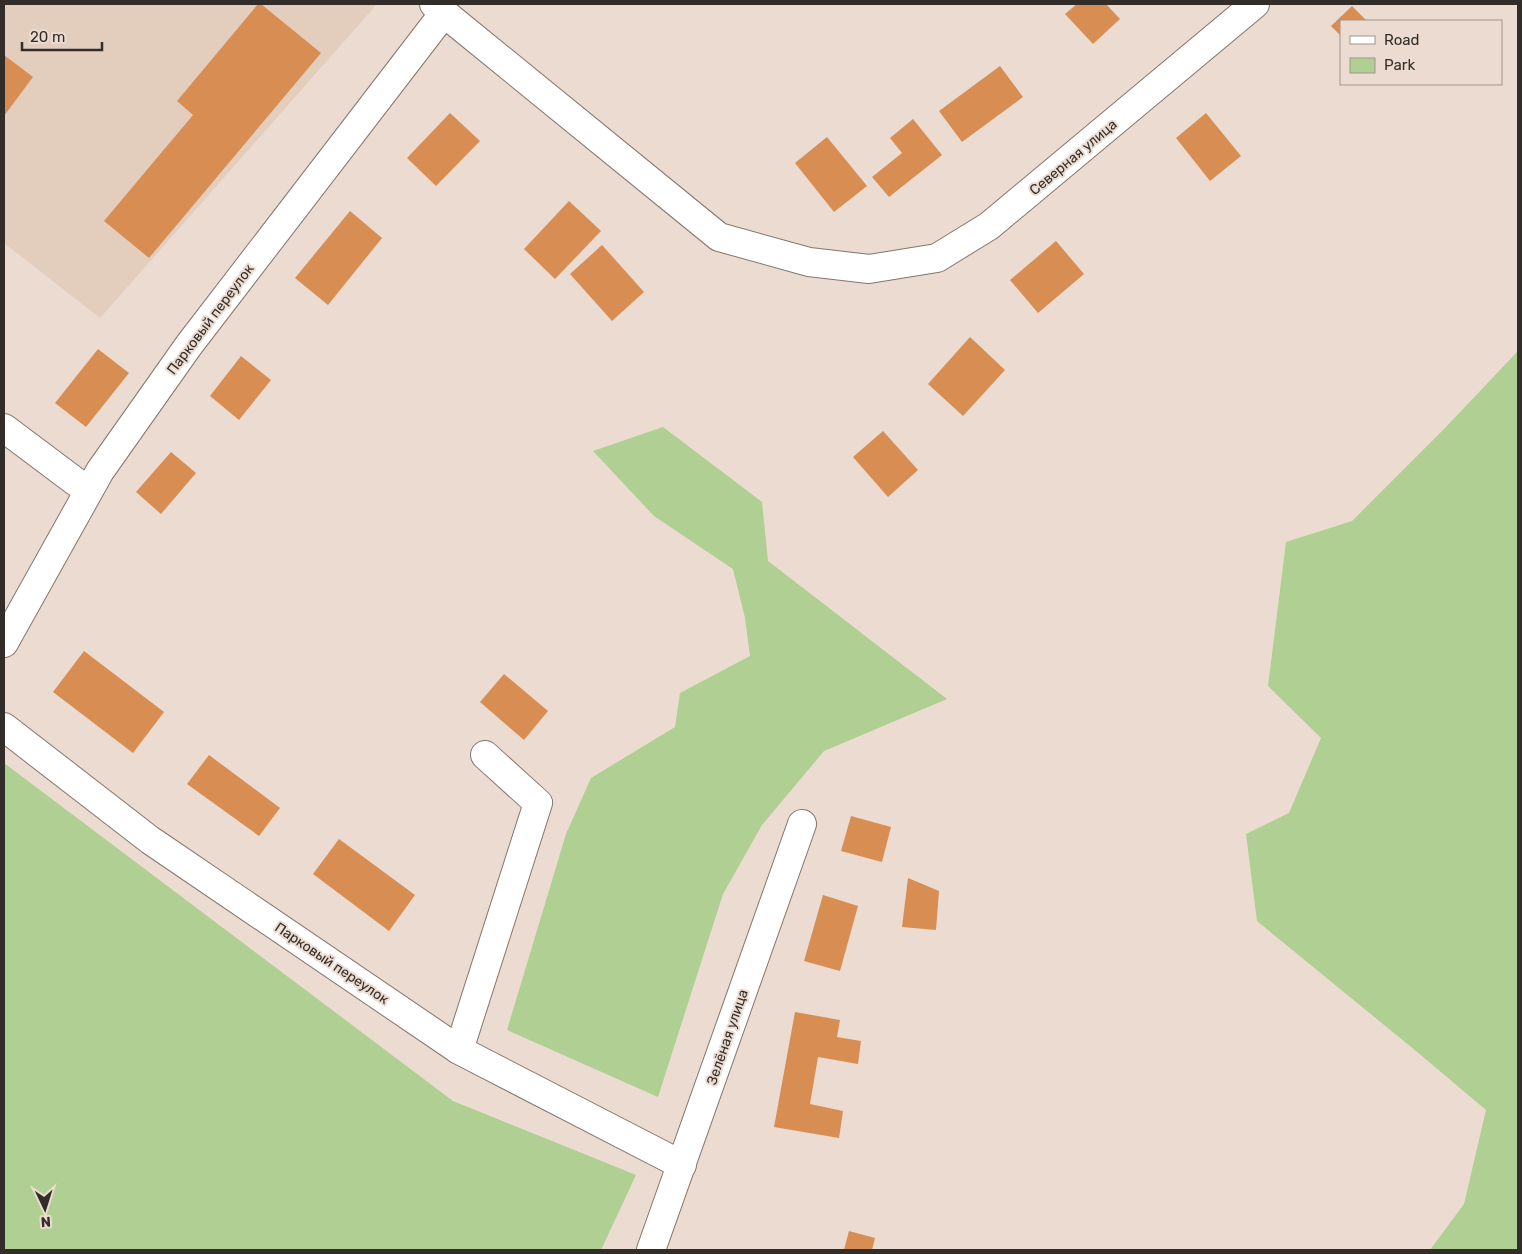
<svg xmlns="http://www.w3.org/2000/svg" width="1522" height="1254" viewBox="0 0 1522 1254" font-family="Rubik,sans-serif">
  <rect width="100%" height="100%" fill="#ebdbd0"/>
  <!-- built -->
  <polygon fill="#e3cdbd" points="4,4 377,4 100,318 4,243"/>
  <!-- green -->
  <g fill="#b0cf92">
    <polygon points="1518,351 1518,1250 1430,1250 1464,1204 1486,1110 1416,1051 1257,921 1246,834 1289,813 1321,738 1268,686 1286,542 1352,521 1446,427"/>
    <polygon points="663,427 762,502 768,561 947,699 824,751 762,825 723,894 658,1097 507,1030 566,834 591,778 675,727 680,693 750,656 745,618 733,569 654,516 593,451"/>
    <polygon points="4,763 453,1101 636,1175 601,1250 4,1250"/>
  </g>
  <!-- building -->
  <g fill="#d88e53">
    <polygon points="258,4 261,4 321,53 149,258 104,221 193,115 177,101"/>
    <polygon points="1077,4 1106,4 1120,19 1093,44 1065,14"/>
    <polygon points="1352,6 1367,21 1341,21 1341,36 1331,26"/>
    <polygon points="4,55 33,77 4,116"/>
    <polygon points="1000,66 1023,97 962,142 939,111"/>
    <polygon points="450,113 480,141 436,186 407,158"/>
    <polygon points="1206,113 1241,156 1210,181 1176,138"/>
    <polygon points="913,119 942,155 889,197 872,177 902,153 890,138"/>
    <polygon points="827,137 867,186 834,212 795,163"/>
    <polygon points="569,201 601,231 555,279 524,249"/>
    <polygon points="350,211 382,238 328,305 295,278"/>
    <polygon points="1056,241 1084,274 1038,313 1010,280"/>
    <polygon points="602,245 644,292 612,321 570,274"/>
    <polygon points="970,337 1005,370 963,416 928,384"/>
    <polygon points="98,349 129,373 86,427 55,403"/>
    <polygon points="241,356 271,380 239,420 210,396"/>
    <polygon points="883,431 918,470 888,497 853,457"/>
    <polygon points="171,452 196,473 161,514 136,492"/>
    <polygon points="84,651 164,712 133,753 53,692"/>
    <polygon points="504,674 548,711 524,740 480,702"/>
    <polygon points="209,755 280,808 259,836 187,784"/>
    <polygon points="851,816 891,827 882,862 841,851"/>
    <polygon points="339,839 415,895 389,931 313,874"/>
    <polygon points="908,878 939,891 936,930 902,927"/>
    <polygon points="823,895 858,906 840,971 804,961"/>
    <polygon points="795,1012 840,1020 837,1037 861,1041 858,1064 818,1057 810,1104 843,1111 839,1138 774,1127"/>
    <polygon points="849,1231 875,1238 872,1250 844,1250"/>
  </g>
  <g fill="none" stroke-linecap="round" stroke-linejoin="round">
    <defs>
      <g id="minor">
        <polyline points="434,4 444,13 719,237 809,262 869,269 937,258 989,226 1255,4"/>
        <polyline points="4,428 88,491"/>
        <polyline points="4,643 100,471 189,345 444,13"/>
        <polyline points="4,727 150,840 459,1050 682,1165"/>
        <polyline points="459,1050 538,803 485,755"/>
        <polyline points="651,1250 802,824"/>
      </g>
    </defs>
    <!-- minor casing -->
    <use href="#minor" stroke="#84766c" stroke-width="30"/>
    <!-- minor -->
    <use href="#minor" stroke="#fff" stroke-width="28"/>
  </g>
  <g text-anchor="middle" stroke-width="4" stroke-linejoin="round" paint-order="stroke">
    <!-- street labels -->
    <g font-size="14" fill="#322d28" stroke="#ebdbd0">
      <text transform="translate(1073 157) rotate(-40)" y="5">Северная улица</text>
      <text transform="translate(210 319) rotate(-53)" y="5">Парковый переулок</text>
      <text transform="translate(332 963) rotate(34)" y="5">Парковый переулок</text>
      <text transform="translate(727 1037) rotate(-71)" y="5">Зелёная улица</text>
    </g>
  </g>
  <!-- border -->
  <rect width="1522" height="1254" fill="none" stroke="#322d28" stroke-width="10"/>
  <!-- legend -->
  <rect x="1340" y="20" width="162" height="65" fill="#ebdbd0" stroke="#a1958d"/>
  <rect x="1350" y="36" width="25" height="8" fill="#ffffff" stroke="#a1958d"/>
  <text x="1384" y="45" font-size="15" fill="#322d28">Road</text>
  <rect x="1350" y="58" width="25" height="15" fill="#b0cf92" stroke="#a1958d"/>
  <text x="1384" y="70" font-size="15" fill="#322d28">Park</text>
  <!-- north arrow -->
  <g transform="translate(45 1209) rotate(176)" stroke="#ebdbd0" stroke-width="4" paint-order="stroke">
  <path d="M0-4L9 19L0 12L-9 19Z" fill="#322d28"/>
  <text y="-8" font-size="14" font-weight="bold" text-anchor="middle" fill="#322d28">N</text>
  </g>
  <!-- scale -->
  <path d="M22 42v8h80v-8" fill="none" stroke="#322d28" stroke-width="2.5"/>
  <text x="30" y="42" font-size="15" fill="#322d28" stroke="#ebdbd0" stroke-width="4" paint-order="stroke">20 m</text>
</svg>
